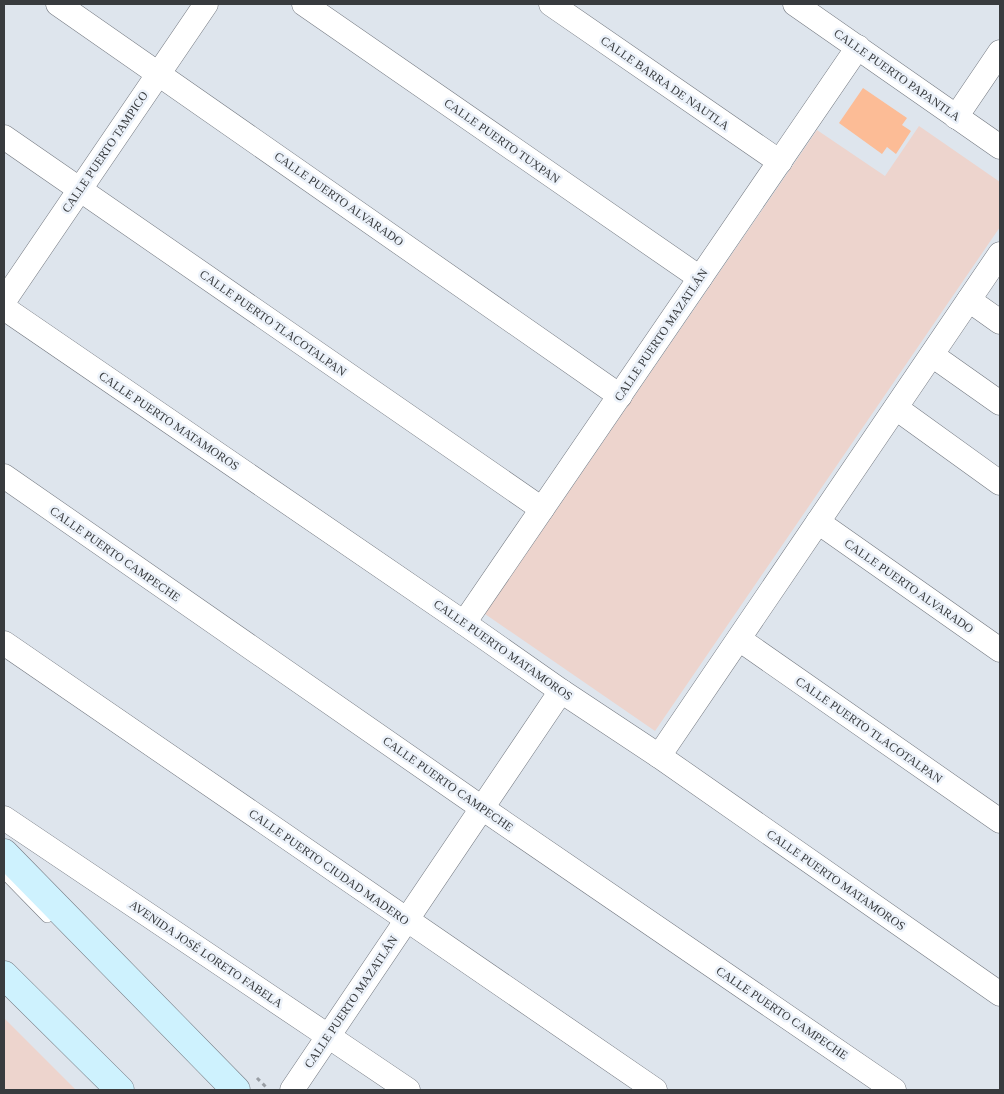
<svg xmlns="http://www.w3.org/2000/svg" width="1004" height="1094" viewBox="0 0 1004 1094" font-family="Georgia,serif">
  <rect width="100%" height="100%" fill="#dee5ed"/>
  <!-- education -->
  <g fill="#edd4cd">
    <polygon points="919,126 1000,182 1000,227 655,731 485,614 817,130 885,176"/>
    <polygon points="4,1018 76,1090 4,1090"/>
  </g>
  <!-- building -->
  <polygon fill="#fcbc96" points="863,88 907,118 902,125 911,131 896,154 887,147 882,154 839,123"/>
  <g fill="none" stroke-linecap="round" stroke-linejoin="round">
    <defs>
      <polyline id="lane" points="4,873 47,917"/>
      <g id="street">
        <polyline points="58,4 620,396"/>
        <polyline points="304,4 700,278"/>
        <polyline points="551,4 780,162"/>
        <polyline points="795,4 1000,147"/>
        <polyline points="956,117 1000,52"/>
        <polyline points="4,137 542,509"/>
        <polyline points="969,300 1000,322"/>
        <polyline points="4,301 206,4"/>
        <polyline points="4,308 464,623 561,691 659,756 1000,994"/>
        <polyline points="932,355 1000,403"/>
        <polyline points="896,408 1000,483"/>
        <polyline points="4,476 482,808 894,1090"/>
        <polyline points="818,522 1000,650"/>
        <polyline points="464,623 858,47"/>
        <polyline points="739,639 1000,821"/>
        <polyline points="4,643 655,1090"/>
        <polyline points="659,756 1000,254"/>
        <polyline points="4,818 328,1036 408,1090"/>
        <polyline points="292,1090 561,691"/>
      </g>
      <g id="secondary">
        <polyline points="4,853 236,1090"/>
        <polyline points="4,975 120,1090"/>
      </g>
    </defs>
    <!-- lane casing -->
    <use href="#lane" stroke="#747981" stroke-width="12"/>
    <!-- street casing -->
    <use href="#street" stroke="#747981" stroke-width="25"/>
    <!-- secondary casing -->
    <use href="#secondary" stroke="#747981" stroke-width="29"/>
    <!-- path -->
    <polyline stroke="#999ea4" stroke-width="3" stroke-dasharray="4 4" stroke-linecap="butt" points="257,1078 266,1087 267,1090"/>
    <!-- lane -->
    <use href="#lane" stroke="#fff" stroke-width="11"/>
    <!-- street -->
    <use href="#street" stroke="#fff" stroke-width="24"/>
    <!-- secondary -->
    <use href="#secondary" stroke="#cef2fe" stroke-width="28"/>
  </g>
  <g text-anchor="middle" stroke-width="5" stroke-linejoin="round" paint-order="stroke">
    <!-- street labels -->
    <g font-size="12" fill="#383b3e" stroke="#ecf2fa">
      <text transform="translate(897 75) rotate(35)" y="4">CALLE PUERTO PAPANTLA</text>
      <text transform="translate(665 83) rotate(35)" y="4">CALLE BARRA DE NAUTLA</text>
      <text transform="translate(502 141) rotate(35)" y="4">CALLE PUERTO TUXPAN</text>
      <text transform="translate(105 152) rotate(-56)" y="4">CALLE PUERTO TAMPICO</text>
      <text transform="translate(339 199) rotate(35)" y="4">CALLE PUERTO ALVARADO</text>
      <text transform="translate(273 323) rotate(35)" y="4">CALLE PUERTO TLACOTALPAN</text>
      <text transform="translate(661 335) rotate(-56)" y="4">CALLE PUERTO MAZATLÁN</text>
      <text transform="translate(169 421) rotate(34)" y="4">CALLE PUERTO MATAMOROS</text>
      <text transform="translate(115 554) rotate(35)" y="4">CALLE PUERTO CAMPECHE</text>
      <text transform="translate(909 586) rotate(35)" y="4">CALLE PUERTO ALVARADO</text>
      <text transform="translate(503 650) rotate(35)" y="4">CALLE PUERTO MATAMOROS</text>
      <text transform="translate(869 730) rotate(35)" y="4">CALLE PUERTO TLACOTALPAN</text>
      <text transform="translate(448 784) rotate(35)" y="4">CALLE PUERTO CAMPECHE</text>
      <text transform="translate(329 867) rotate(35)" y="4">CALLE PUERTO CIUDAD MADERO</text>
      <text transform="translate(836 880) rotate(35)" y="4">CALLE PUERTO MATAMOROS</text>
      <text transform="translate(206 954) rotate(34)" y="4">AVENIDA JOSÉ LORETO FABELA</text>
      <text transform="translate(351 1002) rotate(-56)" y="4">CALLE PUERTO MAZATLÁN</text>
      <text transform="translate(782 1013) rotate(34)" y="4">CALLE PUERTO CAMPECHE</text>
    </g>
  </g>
  <!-- border -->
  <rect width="1004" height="1094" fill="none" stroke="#383b3e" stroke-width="10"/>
</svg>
